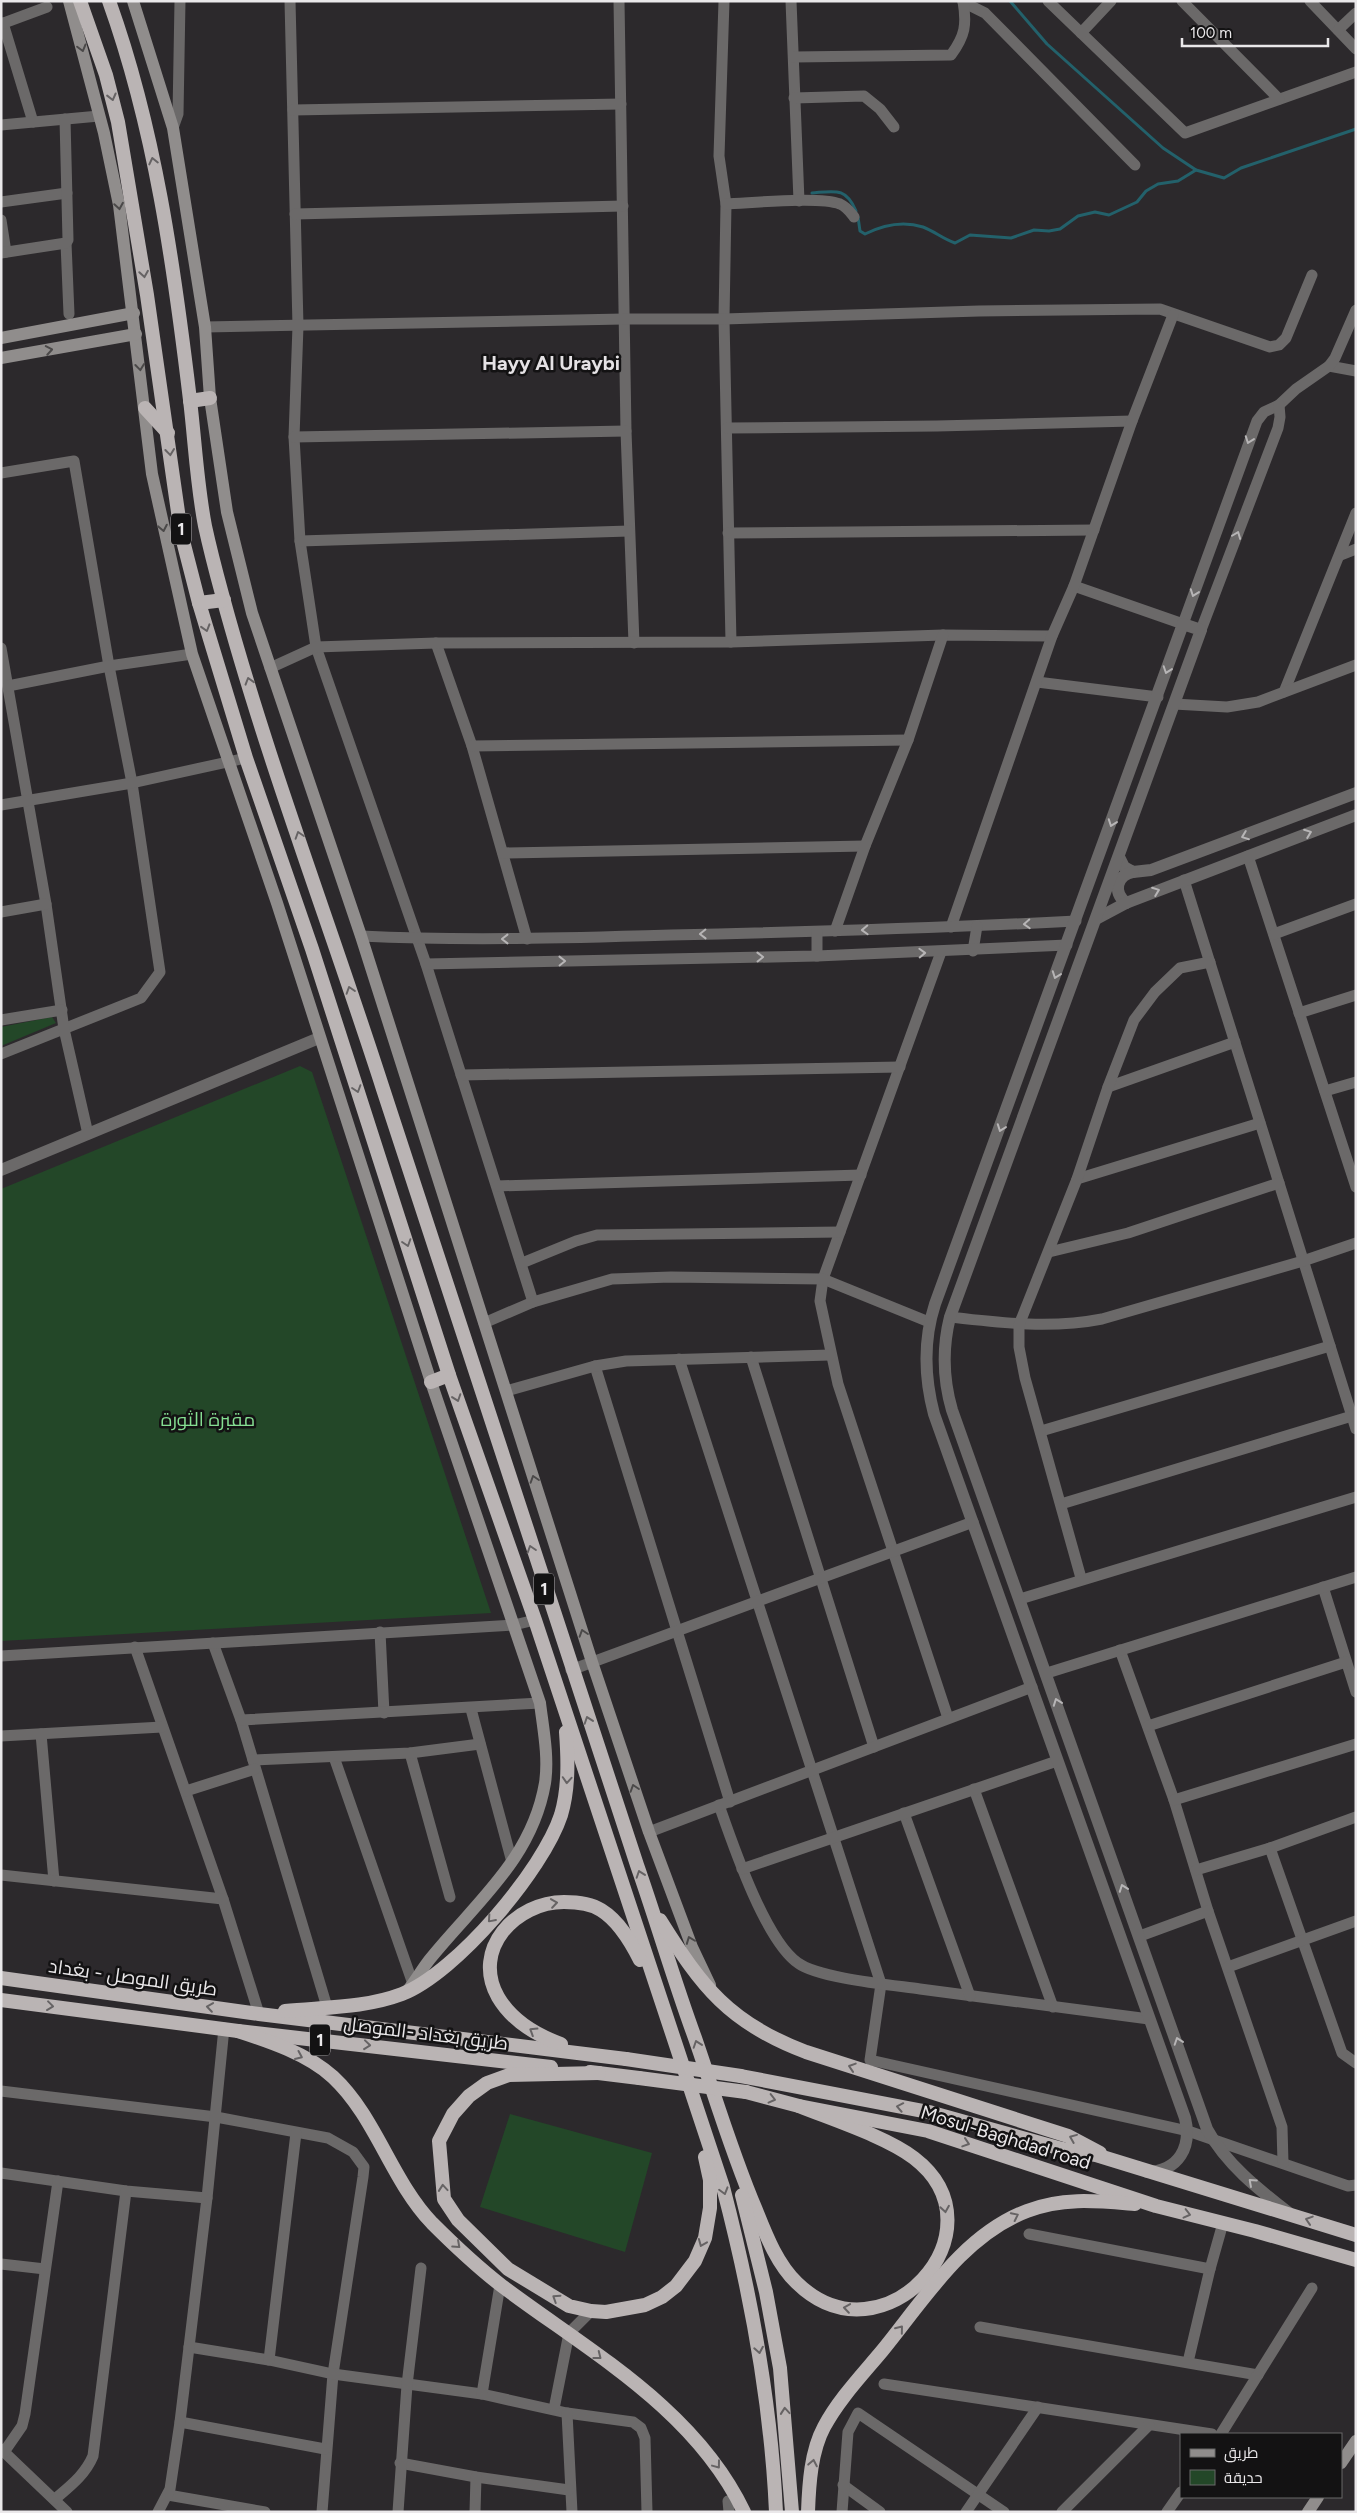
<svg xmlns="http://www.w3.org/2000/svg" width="1357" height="2513" viewBox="0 0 1357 2513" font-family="Figtree,Cairo,sans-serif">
  <rect width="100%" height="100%" fill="#2c292c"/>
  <!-- green -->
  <g fill="#234728">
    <polygon points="52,1017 56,1023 1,1046 1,1027"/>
    <polygon points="300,1066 312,1072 491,1613 1,1641 1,1189"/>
    <polygon points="510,2114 652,2153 625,2252 480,2207"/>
  </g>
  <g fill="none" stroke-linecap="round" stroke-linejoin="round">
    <!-- stream -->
    <g stroke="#23616b" stroke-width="3">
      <polyline points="1010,1 1047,44 1163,148 1196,170 1224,178 1241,168 1356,129"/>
      <path d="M812 193C835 191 846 187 856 211"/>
      <path d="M858 217 860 231 865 234C883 225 904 221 923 227 934 231 943 239 955 243L970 235 1011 238 1034 230 1049 231 1060 229 1078 216 1095 212 1109 215 1137 202 1146 191 1158 184 1178 181 1196 170"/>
    </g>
    <!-- minor -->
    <g stroke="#6b6969" stroke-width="11">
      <polyline points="290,1 298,326 294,437 300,541 316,647 426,964 533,1302"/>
      <polyline points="619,1 626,431 634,643"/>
      <polyline points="724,1 719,156 726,204 724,319 731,642"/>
      <polyline points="791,1 799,201"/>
      <polyline points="1048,1 1185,133 1356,72"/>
      <polyline points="1182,1 1279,99"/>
      <polyline points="1310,1 1356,49"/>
      <polyline points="963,2 985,13 1135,165"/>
      <polyline points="3,23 33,122"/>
      <polyline points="1,24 47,7"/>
      <polyline points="1338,30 1356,13"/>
      <polyline points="1081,33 1111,1"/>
      <path d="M794 57 951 55C965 36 967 25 963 1"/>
      <polyline points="794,98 864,96 880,109 894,127"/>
      <polyline points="293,110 621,104"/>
      <polyline points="1,125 99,116"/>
      <polyline points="173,128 178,114 180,1"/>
      <polyline points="1,202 67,193"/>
      <path d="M726 204C752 203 819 196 840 204 847 207 850 212 854 217"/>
      <polyline points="295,214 623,206"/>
      <polyline points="1,220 6,252"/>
      <polyline points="66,243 69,314"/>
      <polyline points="1,253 66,243 68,240 65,119"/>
      <polyline points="205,327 624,319 724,319 979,311 1160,309 1270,347 1279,345 1286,338 1312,275"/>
      <polyline points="1329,366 1356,371"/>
      <polyline points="727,428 937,426 1132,421"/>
      <polyline points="294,437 626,431"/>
      <polyline points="1,473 74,461 109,666 132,783 160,972 141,998 1,1054"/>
      <polyline points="728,533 1094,530"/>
      <polyline points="300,541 629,531"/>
      <polyline points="1341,555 1356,549"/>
      <polyline points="1074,586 1183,624 1257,421 1264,412 1279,405 1296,389 1329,366 1335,358 1356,310"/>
      <polyline points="1201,630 1278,428 1280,417 1279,405"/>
      <polyline points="436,643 472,746 527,939"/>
      <polyline points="1,648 46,904 64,1029 88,1134"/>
      <polyline points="270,668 316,647 436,643 731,642 943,635 1052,636"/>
      <polyline points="1037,682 1158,697"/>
      <polyline points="8,686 109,666 192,654"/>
      <polyline points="1284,692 1356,513"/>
      <polyline points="1174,704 1227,707 1258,702 1356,665"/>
      <polyline points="472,746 908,740"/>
      <polyline points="1,805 132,783 246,758"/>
      <polyline points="503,853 865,846"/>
      <polyline points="1248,856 1356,1187"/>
      <polyline points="1184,880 1356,1429"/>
      <polyline points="1,912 46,904"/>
      <polyline points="951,927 1052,636 1074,586 1132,421 1173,315"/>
      <polyline points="835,931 865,846 908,740 943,635"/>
      <polyline points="1274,934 1356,904"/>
      <path d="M361 936C465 941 568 938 671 935 806 932 941 928 1076 921"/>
      <polyline points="973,951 977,926"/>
      <polyline points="941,952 823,1279 820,1301 838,1384 948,1718"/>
      <polyline points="817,956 817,932"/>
      <polyline points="426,964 817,956 1067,945"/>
      <polyline points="1299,1013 1356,995"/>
      <polyline points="1,1020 62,1010"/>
      <polyline points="461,1075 900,1067"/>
      <polyline points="1108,1087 1235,1042"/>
      <polyline points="1325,1091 1356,1082"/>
      <polyline points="1077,1179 1260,1123"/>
      <polyline points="497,1186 861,1175"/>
      <polyline points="1049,1252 1128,1233 1279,1183"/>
      <polyline points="522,1263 576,1241 597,1235 840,1232"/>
      <path d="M950 1317C1002 1323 1051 1329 1102 1319L1303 1261 1356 1243"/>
      <polyline points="484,1323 533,1302 612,1279 671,1277 823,1279 929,1322"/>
      <polyline points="751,1357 874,1747"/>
      <polyline points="679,1359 881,1984 870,2060 1188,2131 1348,2186 1356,2185"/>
      <polyline points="595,1366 730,1802"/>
      <polyline points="506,1391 595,1366 626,1361 830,1355"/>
      <polyline points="1041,1431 1330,1346"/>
      <polyline points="1061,1504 1352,1416"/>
      <polyline points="1081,1578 1025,1378 1019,1347 1019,1325 1077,1179 1108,1087 1134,1020 1155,992 1180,968 1210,962"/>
      <polyline points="1323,1587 1356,1692"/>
      <polyline points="1020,1599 1356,1497"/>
      <polyline points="380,1632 384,1713"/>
      <polyline points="213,1643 241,1720 327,2007"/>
      <polyline points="135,1647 223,1899 259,2014"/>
      <polyline points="1120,1650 1174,1800 1208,1911 1282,2127 1283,2163"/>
      <polyline points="1,1656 514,1625 535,1620"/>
      <polyline points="571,1670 973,1522"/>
      <polyline points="1047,1673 1356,1577"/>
      <polyline points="471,1709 512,1862"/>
      <polyline points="241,1720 540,1703"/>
      <polyline points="1148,1726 1346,1662"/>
      <polyline points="41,1734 54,1881"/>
      <polyline points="1,1736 162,1727"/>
      <polyline points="410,1753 450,1897"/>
      <polyline points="334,1757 413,1984"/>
      <polyline points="253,1760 410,1753 480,1744"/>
      <polyline points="974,1789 1053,2007"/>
      <polyline points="186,1791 255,1769"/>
      <polyline points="1174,1800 1356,1744"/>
      <path d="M719 1805C733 1845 765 1940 798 1963 818 1978 892 1985 920 1989 996 1999 1072 2009 1149 2019"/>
      <polyline points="904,1813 970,1996"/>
      <polyline points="649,1832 1032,1687"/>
      <polyline points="1270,1848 1342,2053 1356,2063"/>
      <polyline points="742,1869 1057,1761"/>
      <polyline points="1196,1870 1270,1848 1356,1817"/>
      <polyline points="1,1875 223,1899"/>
      <polyline points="1140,1936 1208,1911"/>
      <polyline points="1228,1967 1356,1921"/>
      <polyline points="1,2091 216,2117 328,2138 353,2152 364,2167 363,2177 333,2374 322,2512"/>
      <polyline points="1,2173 126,2191 207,2198"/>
      <polyline points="1029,2234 1210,2269 1188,2362"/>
      <polyline points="1,2264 45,2269"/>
      <polyline points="1210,2269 1223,2223"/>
      <polyline points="980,2327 1258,2375"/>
      <polyline points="189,2347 269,2360 333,2374 482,2394 567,2413 633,2422 641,2428 645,2438 647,2512"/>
      <polyline points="269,2360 296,2133"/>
      <polyline points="884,2384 1212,2434"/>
      <polyline points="482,2394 500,2285"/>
      <polyline points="554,2409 569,2333 591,2311"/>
      <polyline points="567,2413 572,2512"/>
      <polyline points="180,2422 325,2449"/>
      <polyline points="1221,2434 1312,2288"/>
      <polyline points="1,2449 67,2512"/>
      <polyline points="4,2452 22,2426 25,2414 58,2181"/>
      <polyline points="400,2463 476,2477 569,2490"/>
      <polyline points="843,2485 880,2512"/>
      <polyline points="168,2495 265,2512"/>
      <path d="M55 2499C70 2486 85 2475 93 2456L126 2191"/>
      <polyline points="728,2501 729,2512"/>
      <polyline points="158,2512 170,2489 180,2422 207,2198 224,2028"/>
      <polyline points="398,2512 407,2385 421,2268"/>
      <polyline points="475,2512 476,2477"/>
      <polyline points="842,2512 848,2432 858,2413 1004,2512"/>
      <polyline points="966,2512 1038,2407"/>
      <polyline points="1062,2512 1149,2425"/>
      <polyline points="1167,2512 1181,2492"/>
    </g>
    <!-- tertiary -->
    <g stroke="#6b6969" stroke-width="12">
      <polyline points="1119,857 1124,867 1133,872 1151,870 1356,793"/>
      <path d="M1126 903C1113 892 1116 876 1133 872"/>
      <polyline points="1096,919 1126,903 1356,815"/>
      <polyline points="1,1170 319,1038"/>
      <path d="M1147 2172C1179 2171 1192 2147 1185 2118L934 1414C924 1376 923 1341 935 1304L1183 624 1201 630 950 1317C942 1349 943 1379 952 1410L1207 2129C1226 2164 1258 2189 1289 2213"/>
    </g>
    <!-- secondary -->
    <g stroke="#908d8c" stroke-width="12">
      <path d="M69 1 104 133 119 205 152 474 192 654 277 903 431 1382 540 1703C543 1728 549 1757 545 1783 532 1859 476 1902 430 1959 422 1969 416 1980 408 1990"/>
      <polyline points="133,1 173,128 205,327 210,398 227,512 252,613 361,936 592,1662 649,1832 692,1947 710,1985"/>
      <polyline points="1,338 134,313"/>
      <polyline points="1,358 136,334"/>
      <polyline points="1341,2463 1356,2441"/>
      <polyline points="1308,2512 1318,2497"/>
    </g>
    <!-- trunk -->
    <g stroke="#bab4b4" stroke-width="14">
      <path d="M80 1 106 75 118 122 147 295 181 533 199 603 246 758 312 949 449 1375 535 1620 723 2187C751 2294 771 2401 776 2512"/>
      <path d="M109 1C155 129 174 266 190 400 195 442 197 485 205 526 210 549 216 572 222 594 267 761 330 924 383 1089 466 1348 550 1607 637 1865 657 1922 674 1981 695 2038 715 2096 732 2154 756 2210 766 2235 777 2264 797 2283 883 2367 1008 2230 914 2158 887 2137 831 2119 799 2106"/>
      <polyline points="190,401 210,398"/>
      <polyline points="145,408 168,433"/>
      <polyline points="199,603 224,600"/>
      <polyline points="431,1382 449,1375"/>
      <path d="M660 1920C702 1987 729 2023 806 2052L1068 2136 1100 2153"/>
      <polyline points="1,1978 259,2014 626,2059"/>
      <polyline points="1,2000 238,2031 551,2067"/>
      <path d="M285 2011C325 2007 365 2008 402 1994 456 1973 543 1870 561 1815 569 1788 568 1759 566 1732"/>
      <path d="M238 2031C269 2041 308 2054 333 2077 376 2117 391 2180 432 2223 452 2243 480 2269 502 2286 590 2352 695 2409 744 2512"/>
      <path d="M561 2044C536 2035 512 2021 498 1997 471 1949 516 1902 564 1902 577 1902 590 1903 601 1910 619 1921 631 1942 640 1960"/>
      <polyline points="590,2072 639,2078"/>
      <polyline points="599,2073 509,2075 487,2083 469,2096 453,2114 439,2141 444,2199 458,2220 508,2269 569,2306 591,2311 606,2312 645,2305 662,2297 676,2286 695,2261 705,2238 710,2208 710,2180 705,2157"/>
      <polyline points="741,2076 929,2112 1062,2149 1096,2155 1356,2235"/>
      <polyline points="746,2092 799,2106 928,2131 1156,2206 1255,2231 1356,2260"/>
      <polyline points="742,2195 766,2292 780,2368 792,2512"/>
      <path d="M808 2512C809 2484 811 2451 824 2427 839 2399 862 2375 882 2351 923 2301 963 2235 1027 2211 1063 2197 1098 2201 1135 2204"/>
    </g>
    <!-- trunk-bridge -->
    <g stroke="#bab4b4" stroke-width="14">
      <polyline points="626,2059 741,2076"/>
      <polyline points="639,2078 746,2092"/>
    </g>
  </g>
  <!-- one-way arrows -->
  <defs><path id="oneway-chevron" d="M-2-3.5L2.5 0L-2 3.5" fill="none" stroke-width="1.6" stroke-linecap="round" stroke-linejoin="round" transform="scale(1.25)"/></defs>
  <g stroke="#4b4949">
    <use href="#oneway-chevron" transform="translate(82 48) rotate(75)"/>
    <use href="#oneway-chevron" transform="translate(119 206) rotate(81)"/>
    <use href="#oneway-chevron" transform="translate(49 350) rotate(-10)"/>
    <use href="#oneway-chevron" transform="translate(140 367) rotate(83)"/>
    <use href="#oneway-chevron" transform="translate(163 528) rotate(79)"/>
    <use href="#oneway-chevron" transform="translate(534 1479) rotate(-108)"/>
    <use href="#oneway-chevron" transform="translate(583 1633) rotate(-108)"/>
    <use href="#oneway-chevron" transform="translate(634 1788) rotate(-108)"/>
    <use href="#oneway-chevron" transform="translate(690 1940) rotate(-111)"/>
  </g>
  <g stroke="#666364">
    <use href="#oneway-chevron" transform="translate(112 97) rotate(76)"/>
    <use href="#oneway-chevron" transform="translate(153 161) rotate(-103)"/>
    <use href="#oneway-chevron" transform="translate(144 274) rotate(81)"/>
    <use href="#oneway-chevron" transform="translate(170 452) rotate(83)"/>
    <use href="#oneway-chevron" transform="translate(206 628) rotate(73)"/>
    <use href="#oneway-chevron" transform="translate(249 681) rotate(-107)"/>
    <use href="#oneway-chevron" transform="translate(299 835) rotate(-108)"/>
    <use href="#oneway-chevron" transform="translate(350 990) rotate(-108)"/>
    <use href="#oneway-chevron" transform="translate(357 1089) rotate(72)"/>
    <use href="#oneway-chevron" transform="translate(407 1243) rotate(72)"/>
    <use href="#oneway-chevron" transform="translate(457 1398) rotate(71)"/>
    <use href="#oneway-chevron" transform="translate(531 1549) rotate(-108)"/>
    <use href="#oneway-chevron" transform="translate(588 1720) rotate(-109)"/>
    <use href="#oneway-chevron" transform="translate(567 1780) rotate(94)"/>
    <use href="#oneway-chevron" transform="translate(640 1874) rotate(-109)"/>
    <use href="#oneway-chevron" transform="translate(554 1903) rotate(-8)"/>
    <use href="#oneway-chevron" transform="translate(491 1919) rotate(131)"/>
    <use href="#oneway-chevron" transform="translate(50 2006) rotate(7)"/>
    <use href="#oneway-chevron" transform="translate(210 2007) rotate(-172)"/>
    <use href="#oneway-chevron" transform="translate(533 2031) rotate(-148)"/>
    <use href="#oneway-chevron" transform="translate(697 2044) rotate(-109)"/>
    <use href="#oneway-chevron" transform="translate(367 2045) rotate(6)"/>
    <use href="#oneway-chevron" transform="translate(299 2056) rotate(24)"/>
    <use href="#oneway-chevron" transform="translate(852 2067) rotate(-162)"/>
    <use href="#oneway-chevron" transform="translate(772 2099) rotate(14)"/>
    <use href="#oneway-chevron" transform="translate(900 2107) rotate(-169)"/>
    <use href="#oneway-chevron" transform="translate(1073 2138) rotate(-158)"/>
    <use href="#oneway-chevron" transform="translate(966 2143) rotate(18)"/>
    <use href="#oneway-chevron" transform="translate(443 2188) rotate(-95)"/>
    <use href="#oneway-chevron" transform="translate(724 2191) rotate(74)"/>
    <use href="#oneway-chevron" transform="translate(945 2209) rotate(81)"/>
    <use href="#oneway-chevron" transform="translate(1187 2214) rotate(14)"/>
    <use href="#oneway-chevron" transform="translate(1015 2216) rotate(-26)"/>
    <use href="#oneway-chevron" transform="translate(1309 2220) rotate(-162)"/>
    <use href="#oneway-chevron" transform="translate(702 2243) rotate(112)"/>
    <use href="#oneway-chevron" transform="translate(457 2245) rotate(42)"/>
    <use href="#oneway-chevron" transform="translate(556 2298) rotate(-147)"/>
    <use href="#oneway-chevron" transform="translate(847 2308) rotate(-172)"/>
    <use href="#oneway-chevron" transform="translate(900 2329) rotate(-51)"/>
    <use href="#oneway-chevron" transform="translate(759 2350) rotate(80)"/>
    <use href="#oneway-chevron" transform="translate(598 2356) rotate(38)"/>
    <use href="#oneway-chevron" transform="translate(785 2411) rotate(-95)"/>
    <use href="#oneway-chevron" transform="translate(813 2463) rotate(-79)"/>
    <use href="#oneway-chevron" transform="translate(717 2465) rotate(53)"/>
  </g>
  <g stroke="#b7b5b6">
    <use href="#oneway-chevron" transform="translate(1249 440) rotate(110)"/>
    <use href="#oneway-chevron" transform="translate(1237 535) rotate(-69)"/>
    <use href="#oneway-chevron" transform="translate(1194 593) rotate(110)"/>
    <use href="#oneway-chevron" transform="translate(1167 670) rotate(109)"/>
    <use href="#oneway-chevron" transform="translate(1112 823) rotate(110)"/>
    <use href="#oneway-chevron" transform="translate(1308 833) rotate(-21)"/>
    <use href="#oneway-chevron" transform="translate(1245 836) rotate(159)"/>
    <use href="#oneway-chevron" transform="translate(1156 891) rotate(-21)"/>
    <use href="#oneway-chevron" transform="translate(1027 924) rotate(177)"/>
    <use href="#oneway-chevron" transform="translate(865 930) rotate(178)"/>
    <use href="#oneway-chevron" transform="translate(703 934) rotate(179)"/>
    <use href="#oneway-chevron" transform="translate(505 939) rotate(180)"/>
    <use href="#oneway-chevron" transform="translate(922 953) rotate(-2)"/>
    <use href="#oneway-chevron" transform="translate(760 957) rotate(-1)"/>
    <use href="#oneway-chevron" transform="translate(562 961) rotate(-1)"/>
    <use href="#oneway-chevron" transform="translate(1056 975) rotate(110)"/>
    <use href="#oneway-chevron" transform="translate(1001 1128) rotate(110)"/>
    <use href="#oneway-chevron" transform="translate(1057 1702) rotate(-110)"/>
    <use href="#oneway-chevron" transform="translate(1123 1888) rotate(-110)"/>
    <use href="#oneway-chevron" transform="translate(1178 2041) rotate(-109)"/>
    <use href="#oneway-chevron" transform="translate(1252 2182) rotate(-138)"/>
  </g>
  <g text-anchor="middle" stroke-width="5" stroke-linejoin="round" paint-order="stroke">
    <!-- shield labels -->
    <g fill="#131213" stroke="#aaa8aa" stroke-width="1">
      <rect x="171" y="513.5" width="20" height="31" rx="4"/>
      <rect x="534" y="1573.5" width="20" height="31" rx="4"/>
      <rect x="310" y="2024.5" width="20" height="31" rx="4"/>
    </g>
    <g font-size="18" font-weight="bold" fill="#eae8ea">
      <text x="181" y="535">1</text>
      <text x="544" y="1595">1</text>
      <text x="320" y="2046">1</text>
    </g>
    <!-- park labels -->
    <g font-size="19" fill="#85de92" stroke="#131213">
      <text x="208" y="1426">مقبرة الثورة</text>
    </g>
    <!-- street labels -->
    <g font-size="19" fill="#eae8ea" stroke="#131213">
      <text transform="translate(133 1977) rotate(8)" y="7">طريق الموصل - بغداد</text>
      <text transform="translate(426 2033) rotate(7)" y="7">طريق بغداد -الموصل</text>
      <text transform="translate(1006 2137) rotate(17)" y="7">Mosul-Baghdad road</text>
    </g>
    <!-- neighbourhood labels -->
    <g font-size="20" font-weight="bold" fill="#e5e2e5" stroke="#131213">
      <text x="551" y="370">Hayy Al Uraybi</text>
    </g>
  </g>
  <!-- border -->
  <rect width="1357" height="2513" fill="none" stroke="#eae8ea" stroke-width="5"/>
  <!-- legend -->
  <rect x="1180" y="2433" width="162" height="65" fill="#131213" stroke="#696869"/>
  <rect x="1190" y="2449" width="25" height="8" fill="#908d8c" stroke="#696869"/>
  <text x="1224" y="2458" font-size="15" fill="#eae8ea">طريق</text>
  <rect x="1190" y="2470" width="25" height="15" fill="#234728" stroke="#696869"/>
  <text x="1224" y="2483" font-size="15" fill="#eae8ea">حديقة</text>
  <!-- scale -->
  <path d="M1182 38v8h146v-8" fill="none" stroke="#eae8ea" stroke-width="2.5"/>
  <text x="1190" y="38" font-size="15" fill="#eae8ea" stroke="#131213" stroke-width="4" paint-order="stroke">100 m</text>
</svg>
